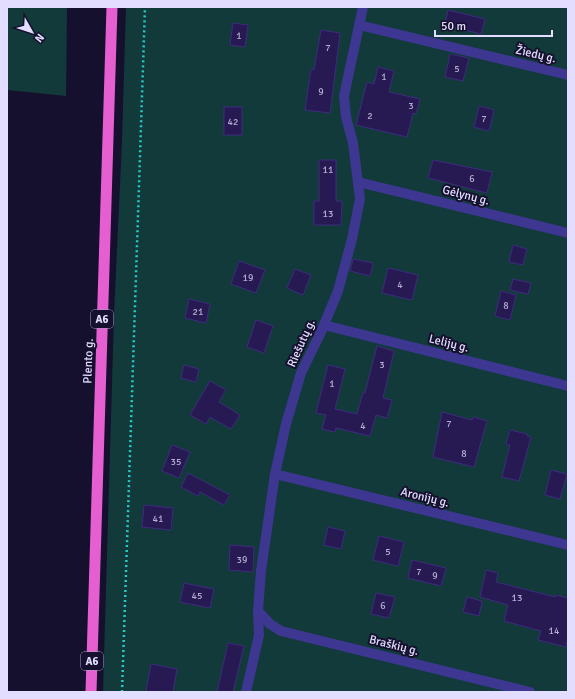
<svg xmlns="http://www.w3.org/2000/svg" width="575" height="699" viewBox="0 0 575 699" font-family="Signika,sans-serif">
  <rect width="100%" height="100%" fill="#16102f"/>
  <!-- green -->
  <g fill="#123a3a">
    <polygon points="7,7 67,7 66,96 7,90"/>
    <polygon points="126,7 568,7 568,692 103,692 114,315 122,141"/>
  </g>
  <!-- building -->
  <g fill="#271a52" stroke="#3e2a80">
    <polygon points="448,10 485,19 481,34 445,25"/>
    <polygon points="233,23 248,25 245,47 230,45"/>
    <polygon points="321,30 340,33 330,113 305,110 311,69 314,70"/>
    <polygon points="450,54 469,58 463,81 445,77"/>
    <polygon points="378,67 394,71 389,92 420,99 416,114 413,113 407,137 356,125 367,82 374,84"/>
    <polygon points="479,106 494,110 489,131 474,127"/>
    <rect x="224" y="107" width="18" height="28"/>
    <polygon points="319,160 336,160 336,201 342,201 341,225 314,225 314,201 319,201"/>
    <polygon points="433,160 492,172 487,193 428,178"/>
    <polygon points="513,245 527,249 523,265 509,262"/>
    <polygon points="353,259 373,263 370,276 350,271"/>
    <polygon points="239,261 265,270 256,293 231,284"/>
    <polygon points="388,268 418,275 412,300 382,293"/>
    <polygon points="295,269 311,275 303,295 287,288"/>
    <polygon points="513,279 531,283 528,294 510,290"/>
    <polygon points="501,291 516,295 510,320 495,316"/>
    <polygon points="189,299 210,304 206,323 185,318"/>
    <polygon points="256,320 273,326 264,353 247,347"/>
    <polygon points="377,346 394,351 383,398 392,400 387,418 376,415 370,436 336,428 335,432 322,429 326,415 316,413 328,365 345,369 335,409 357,414 363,393 365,393"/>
    <polygon points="184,365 199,369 196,382 181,378"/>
    <polygon points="210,381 226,390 219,402 240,415 231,429 210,417 206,424 190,415"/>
    <polygon points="442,412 472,420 473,417 487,421 474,467 433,457"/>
    <polygon points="510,430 527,434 527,436 531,437 519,481 502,477 510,445 506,444"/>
    <polygon points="172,445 190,452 179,478 162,471"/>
    <polygon points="551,470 567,474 560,499 545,495"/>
    <polygon points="188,473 230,495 224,505 200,492 198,496 181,487"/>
    <polygon points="144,505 173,508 171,530 142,527"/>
    <polygon points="328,527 345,531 341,549 324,545"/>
    <polygon points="379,536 404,542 398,566 373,560"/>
    <polygon points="230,545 254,547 253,572 229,570"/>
    <polygon points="412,560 446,568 441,586 408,578"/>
    <polygon points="486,570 498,573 496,582 555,597 555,595 568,598 568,637 566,647 538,640 541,631 504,621 508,605 480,597"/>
    <polygon points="184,583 214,589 210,608 180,602"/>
    <polygon points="376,593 395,597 389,618 371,614"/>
    <polygon points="467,597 482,601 479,616 463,612"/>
    <polygon points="228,643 244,646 233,692 217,692"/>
    <polygon points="151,664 177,669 173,692 146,692"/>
  </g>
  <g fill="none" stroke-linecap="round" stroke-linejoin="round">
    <!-- path -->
    <polyline stroke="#25cbc7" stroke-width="2.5" stroke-dasharray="2 3" stroke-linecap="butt" points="122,692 145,7"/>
    <!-- minor -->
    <g stroke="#3d3792" stroke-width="10">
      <polyline points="359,25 568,75"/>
      <polyline points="358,182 568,233"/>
      <polyline points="324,325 568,386"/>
      <polyline points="275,474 568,545"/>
      <polyline points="258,611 270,624 281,631 530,692"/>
      <polyline points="246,692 259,635 258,611 261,571 275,474 286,424 301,373 321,332 338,291 352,239 360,199 353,143 346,117 344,96 363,7"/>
    </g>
    <!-- trunk -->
    <polyline stroke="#e55fd1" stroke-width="11" points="91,692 112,7"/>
  </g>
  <g text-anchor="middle" stroke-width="4" stroke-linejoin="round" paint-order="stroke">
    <!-- number labels -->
    <g font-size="10" fill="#b4add4">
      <text x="239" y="39">1</text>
      <text x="328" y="51">7</text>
      <text x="457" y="72">5</text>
      <text x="384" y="80">1</text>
      <text x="321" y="95">9</text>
      <text x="411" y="109">3</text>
      <text x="370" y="119">2</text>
      <text x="484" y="122">7</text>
      <text x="233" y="125">42</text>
      <text x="328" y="173">11</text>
      <text x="472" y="182">6</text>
      <text x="328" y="217">13</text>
      <text x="248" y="281">19</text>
      <text x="400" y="288">4</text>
      <text x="506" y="309">8</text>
      <text x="198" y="315">21</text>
      <text x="382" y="368">3</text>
      <text x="332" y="387">1</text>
      <text x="449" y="427">7</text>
      <text x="363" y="429">4</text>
      <text x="464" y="457">8</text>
      <text x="176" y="465">35</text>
      <text x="158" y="522">41</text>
      <text x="388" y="555">5</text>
      <text x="242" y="563">39</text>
      <text x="419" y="575">7</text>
      <text x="435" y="579">9</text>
      <text x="197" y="599">45</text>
      <text x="517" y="601">13</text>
      <text x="383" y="609">6</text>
      <text x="554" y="634">14</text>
    </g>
    <!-- shield labels -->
    <g fill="#16102f" stroke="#a6a0c1" stroke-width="1">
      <rect x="91" y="310" width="22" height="18" rx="3"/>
      <rect x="81" y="652" width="22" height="18" rx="3"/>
    </g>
    <g font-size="11" font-weight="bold" fill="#e3deff">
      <text x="102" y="323">A6</text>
      <text x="92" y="665">A6</text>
    </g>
    <!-- street labels -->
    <g font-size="12" fill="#e3deff" stroke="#16102f">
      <text transform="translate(536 54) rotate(13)" y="4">Žiedų g.</text>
      <text transform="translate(466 195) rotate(14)" y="4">Gėlynų g.</text>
      <text transform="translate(301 343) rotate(-66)" y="4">Riešutų g.</text>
      <text transform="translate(449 343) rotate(14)" y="4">Lelijų g.</text>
      <text transform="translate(88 361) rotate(-88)" y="4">Plento g.</text>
      <text transform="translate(425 497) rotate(14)" y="4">Aronijų g.</text>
      <text transform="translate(394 645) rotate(14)" y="4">Braškių g.</text>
    </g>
  </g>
  <!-- border -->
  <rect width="575" height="699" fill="none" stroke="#e3deff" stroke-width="16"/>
  <!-- north arrow -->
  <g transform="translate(32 32) rotate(129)" stroke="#16102f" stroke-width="3" paint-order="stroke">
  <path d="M0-3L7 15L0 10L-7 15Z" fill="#e3deff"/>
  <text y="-6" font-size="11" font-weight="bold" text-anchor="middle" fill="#e3deff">N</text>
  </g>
  <!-- scale -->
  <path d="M435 30v6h117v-6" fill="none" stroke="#e3deff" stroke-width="2"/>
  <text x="441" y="30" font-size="12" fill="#e3deff" stroke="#16102f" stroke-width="3" paint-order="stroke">50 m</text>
</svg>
